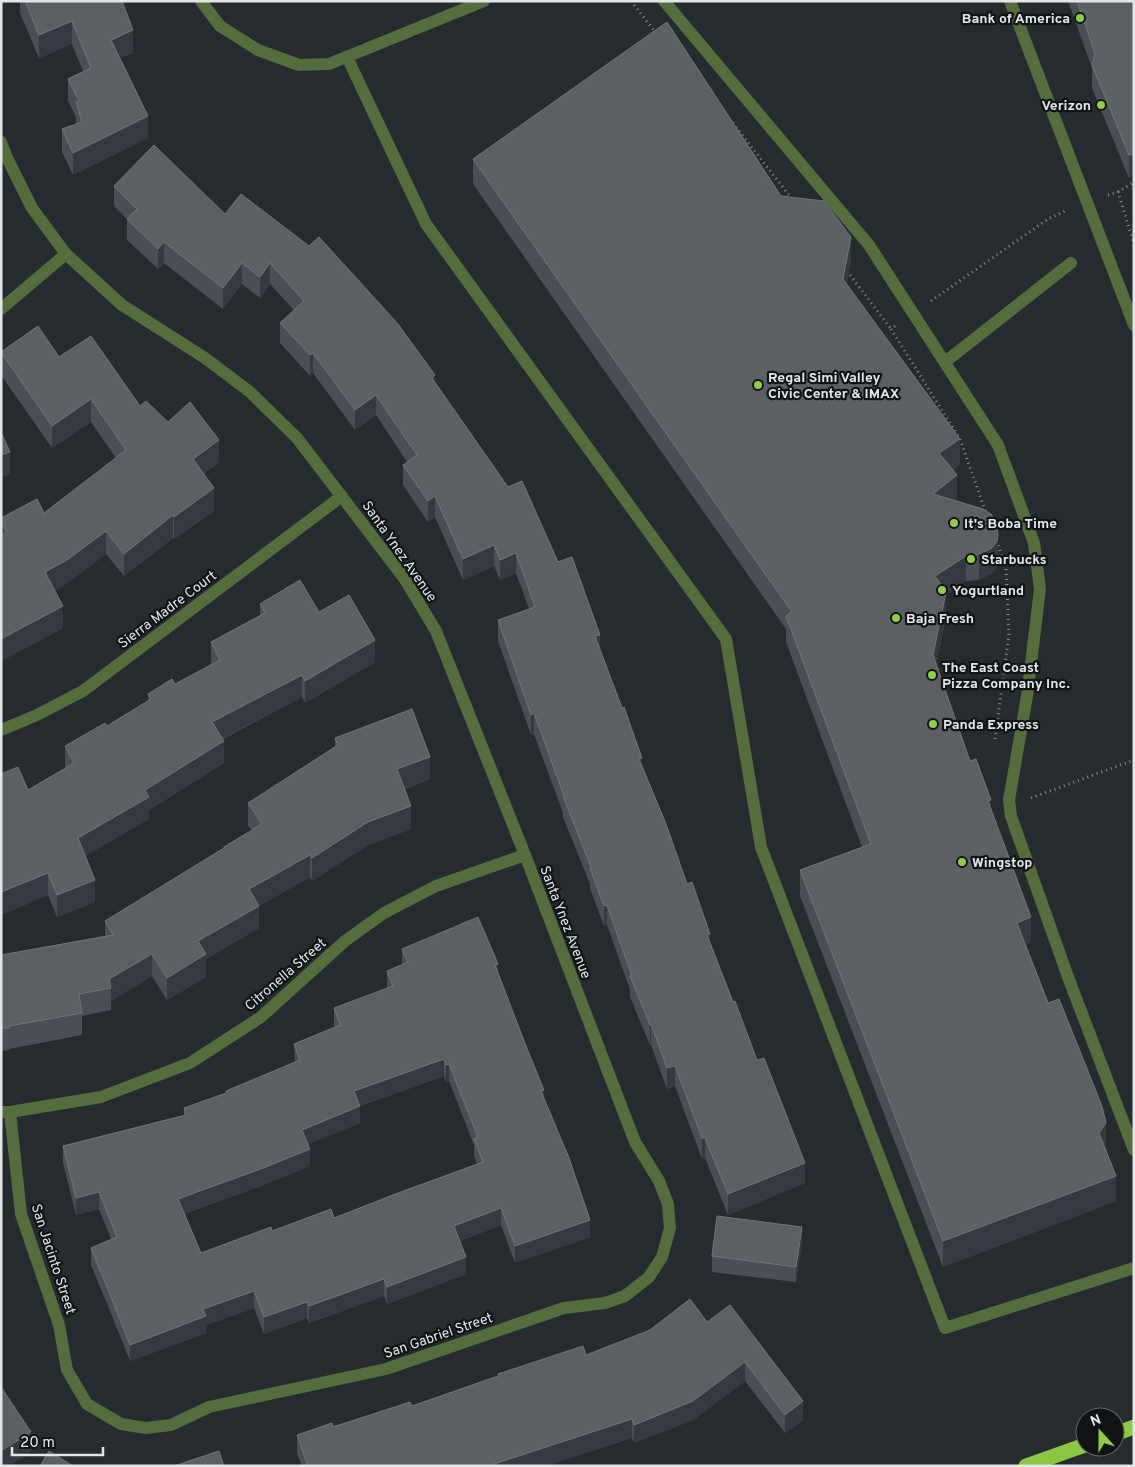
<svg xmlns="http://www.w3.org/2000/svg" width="1135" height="1467" viewBox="0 0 1135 1467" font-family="Overpass,sans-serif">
  <rect width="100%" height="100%" fill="#262b30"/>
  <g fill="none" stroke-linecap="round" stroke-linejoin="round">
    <!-- path -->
    <g stroke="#898d91" stroke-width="3" stroke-dasharray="1 4" stroke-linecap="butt">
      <polyline points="631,1 656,33"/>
      <polyline points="733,123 792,199"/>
      <polyline points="1118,192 1134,182"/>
      <polyline points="1108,195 1118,192 1134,244"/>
      <polyline points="847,271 891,329"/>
      <polyline points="931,301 1048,219 1067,210"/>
      <polyline points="895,326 891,329 960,439 986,513"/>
      <polyline points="995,739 1009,634 1006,568 997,542"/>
      <polyline points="1031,798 1134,760"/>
    </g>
    <!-- lane -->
    <g stroke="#536d3b" stroke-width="12">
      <polyline points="201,1 220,26 258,50 299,65 329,64 484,1"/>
      <polyline points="664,1 869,245 998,445 1034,543 1040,589 1027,696 1009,800 1011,816 1068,977 1134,1150"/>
      <polyline points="1010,1 1134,325"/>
      <polyline points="347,57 426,224 726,639 761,847 945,1328 1134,1268"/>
      <polyline points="945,362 1071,263"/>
    </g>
    <!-- street -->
    <g stroke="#536d3b" stroke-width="12">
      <polyline points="1,142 7,158 32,208 66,254 122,305 205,358 250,392 297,438 404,578 436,631 525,855 635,1142 659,1181 668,1204 670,1228 662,1257 649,1277 625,1296 605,1303 564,1308 386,1369 209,1407 171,1425 146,1428 121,1424 87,1404 67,1370 59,1325 21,1214 10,1112"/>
      <polyline points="1,309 66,254"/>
      <polyline points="1,730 37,715 83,691 342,496"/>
      <polyline points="1,1112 10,1112 101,1097 190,1063 261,1017 345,941 384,913 436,886 525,855"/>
    </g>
    <!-- highway -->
    <g stroke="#8ac93f" stroke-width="15">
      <polyline points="1115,1434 1134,1427"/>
      <polyline points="1026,1466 1085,1445"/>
    </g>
  </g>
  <!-- wall -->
  <g fill="#4b4f55" fill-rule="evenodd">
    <polygon points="20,1 122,1 133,53 120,58 148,138 73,175 62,152 62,129 76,124 76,117 68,101 68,79 83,71 72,44 39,58 20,13"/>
    <polygon points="1068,1 1134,1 1129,178 1092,88 1092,68"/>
    <polygon points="473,159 781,196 851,262 846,284 960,464 953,470 957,500 956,501 998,561 997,567 992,573 979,580 966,581 946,595 946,617 936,665 970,761 991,810 1031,942 1026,945 1106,1149 1116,1201 943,1267 800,896 800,870 862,847 786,642 786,629 473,184"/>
    <polygon points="114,186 225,214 435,383 558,562 600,648 642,767 710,944 805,1183 728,1215 705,1158 702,1159 675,1086 667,1089 651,1045 650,1045 630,997 630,990 607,925 604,926 590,888 590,884 563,817 563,813 534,734 531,735 498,641 498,620 529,609 516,573 500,580 494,566 463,580 435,517 428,522 403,485 403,465 407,462 376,415 355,430 313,373 310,376 280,343 280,323 294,310 270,284 260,298 242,284 223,309 164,263 158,269 127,240 127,219 114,206"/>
    <polygon points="1,351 59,357 168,422 219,462 203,474 214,511 174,539 173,538 124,576 106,554 67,583 55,590 63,628 1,661 1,518 44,513 116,458 91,422 52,448 1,375"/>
    <polygon points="260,604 319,612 375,662 305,703 302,697 223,739 224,763 149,810 149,819 85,856 95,902 57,917 48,895 1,915 1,774 28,790 65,769 65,746 107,726 148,701 148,694 175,684 211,665 211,642 260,616"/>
    <polygon points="335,738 430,779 405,789 411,829 368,845 312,881 310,877 259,906 259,928 206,959 206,977 167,1000 152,976 111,1001 111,1010 82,1016 82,1035 9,1049 9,1050 1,1051 1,955 105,936 105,921 224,848 224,847 252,830 248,826 248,803 335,747"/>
    <path d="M402 949 498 974 544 1099 590 1237 515 1263 501 1225 460 1241 466 1274 387 1304 384 1296 309 1323 307 1318 264 1334 254 1308 206 1325V1333L130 1361 112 1316 91 1265V1248L111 1239 99 1209 76 1215 63 1163V1146L184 1115V1108L226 1094V1091L295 1062 294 1044 335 1027 334 1025V1008L387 989V971L402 965ZM444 1076 446 1082 449 1081 474 1145V1156L477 1164 334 1218 272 1231 201 1253 184 1214 266 1184 310 1166 308 1144 360 1123V1106Z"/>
    <polygon points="802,1242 796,1282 712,1272 712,1256"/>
    <polygon points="707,1322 803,1420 785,1433 745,1381 693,1420 634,1443 632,1438 545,1466 302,1466 297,1454 297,1435 412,1406 498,1376 498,1374 586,1355"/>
  </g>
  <!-- shaded-wall -->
  <g fill="#363a40">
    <polygon points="72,21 72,44 39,58 39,35"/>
    <polygon points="133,30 133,53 111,62 111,40"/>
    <polygon points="148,116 148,138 73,175 73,153"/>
    <polygon points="1134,154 1134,176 1129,178 1129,155"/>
    <polygon points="851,237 851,262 843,305 843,279"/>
    <polygon points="164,242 164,263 158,269 158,249"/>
    <polygon points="242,263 242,284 223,309 223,288"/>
    <polygon points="270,263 270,284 260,298 260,277"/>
    <polygon points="313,353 313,373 310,376 310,355"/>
    <polygon points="435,375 435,396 432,378"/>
    <polygon points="376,395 376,415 355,430 355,410"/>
    <polygon points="91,399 91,422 52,448 52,426"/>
    <polygon points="960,439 960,464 939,479 939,453"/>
    <polygon points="219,440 219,462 193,482 193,459"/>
    <polygon points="10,452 10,474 1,478 1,455"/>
    <polygon points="957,475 957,500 933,520 933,494"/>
    <polygon points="214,488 214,511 174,539 174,517"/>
    <polygon points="435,496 435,517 428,522 428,501"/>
    <polygon points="173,515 173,538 124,576 124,554"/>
    <polygon points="106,531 106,554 67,583 45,595 45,572"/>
    <polygon points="998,535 998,561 997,567 992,573 979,580 979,554"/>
    <polygon points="494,545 494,566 463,580 463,559"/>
    <polygon points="516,553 516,573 500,580 500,560"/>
    <polygon points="966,556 966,581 946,595 946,617 933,681 933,655 935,576"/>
    <polygon points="63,606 63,628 1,661 1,639"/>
    <polygon points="600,635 600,655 595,636"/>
    <polygon points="375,640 375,662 305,703 305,681"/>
    <polygon points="302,675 302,697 212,744 212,722"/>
    <polygon points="534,713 534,734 531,735 531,715"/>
    <polygon points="224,741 224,763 149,810 149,819 78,860 78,838 145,790"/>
    <polygon points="430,757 430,779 397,791 397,769"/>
    <polygon points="642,758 642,778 639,759"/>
    <polygon points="991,800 991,825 988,801"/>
    <polygon points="411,806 411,829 368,845 312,881 312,858 368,822"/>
    <polygon points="310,855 310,877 259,906 259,928 206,959 206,977 167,1000 167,978 198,941 249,889"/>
    <polygon points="48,873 48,895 1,915 1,892"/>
    <polygon points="95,880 95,902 57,917 57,895"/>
    <polygon points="607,905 607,925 604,926 604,906"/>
    <polygon points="1031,917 1031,942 1017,949 1017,923"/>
    <polygon points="710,934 710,954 707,935"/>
    <polygon points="152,954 152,976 111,1001 111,988 109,979"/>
    <polygon points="498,964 498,981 495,965"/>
    <polygon points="651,1024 651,1045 650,1045 650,1025"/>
    <polygon points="444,1059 444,1076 354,1108 354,1091"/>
    <polygon points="449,1064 449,1081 446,1082 446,1065"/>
    <polygon points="675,1066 675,1086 667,1089 667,1068"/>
    <polygon points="544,1090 544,1107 541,1091"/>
    <polygon points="360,1106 360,1123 302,1147 302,1130"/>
    <polygon points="1106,1123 1106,1149 1099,1159 1099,1133"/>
    <polygon points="702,1138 705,1138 705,1158 702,1159"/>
    <polygon points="310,1149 310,1166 266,1184 178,1216 178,1199"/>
    <polygon points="805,1163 805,1183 728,1215 728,1194"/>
    <polygon points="1116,1176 1116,1201 943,1267 943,1241"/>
    <polygon points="99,1192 99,1209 76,1215 76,1198"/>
    <polygon points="501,1208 501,1225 454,1243 454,1226"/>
    <polygon points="590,1220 590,1237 515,1263 515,1246"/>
    <polygon points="802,1227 802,1242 796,1282 796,1267"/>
    <polygon points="466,1257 466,1274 387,1304 387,1287"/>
    <polygon points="384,1279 384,1296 309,1323 309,1306"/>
    <polygon points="254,1291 254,1308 206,1325 206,1333 130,1361 130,1345 203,1309"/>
    <polygon points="307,1302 307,1318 264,1334 264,1317"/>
    <polygon points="745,1362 745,1381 693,1420 634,1443 634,1425"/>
    <polygon points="803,1401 803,1420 785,1433 785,1415"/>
    <polygon points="632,1419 632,1438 545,1466 491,1466 494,1464"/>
    <polygon points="31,1432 31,1452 10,1466 1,1466 1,1451"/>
  </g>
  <!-- building -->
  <g fill="#5c6065" stroke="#71757a" fill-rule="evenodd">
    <polygon points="25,1 122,1 133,30 111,40 148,116 73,153 62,129 82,122 76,102 79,101 68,79 91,68 72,21 39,35"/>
    <polygon points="1077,1 1134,1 1134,154 1129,155 1092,65 1095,53"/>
    <polygon points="667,22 781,196 824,201 851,237 843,279 960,439 939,453 957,475 933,494 983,509 991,514 996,523 998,535 997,541 992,548 979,554 966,556 935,576 946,592 933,655 970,761 976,759 991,800 988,801 1031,917 1017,923 1048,1003 1059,999 1102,1106 1106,1123 1099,1133 1116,1176 943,1241 800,870 871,844 786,616 792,612 473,159"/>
    <polygon points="154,145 225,214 241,194 309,246 319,237 398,324 435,375 432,378 508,487 522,481 558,562 572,557 600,635 595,636 622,708 624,707 642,758 639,759 666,824 687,884 692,882 710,934 707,935 733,1002 735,1001 757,1060 764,1058 805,1163 728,1194 705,1138 702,1138 675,1066 667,1068 651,1024 650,1025 630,976 632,976 607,905 604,906 590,868 591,867 563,796 564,796 534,713 531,715 498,620 535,607 516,553 500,560 494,545 463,559 435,496 428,501 403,465 417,455 376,395 355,410 313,353 310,355 280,323 304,301 270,263 260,277 242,263 223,288 164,242 158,249 127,219 137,209 114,186"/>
    <polygon points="38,326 59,357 91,336 140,406 146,401 168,422 190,402 219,440 193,459 214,488 174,517 173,515 124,554 106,531 67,560 45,572 63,606 1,639 1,536 7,532 1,522 1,518 37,499 44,513 126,450 91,399 52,426 1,352"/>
    <polygon points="1,432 10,452 1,455"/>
    <polygon points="300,580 319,612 349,595 375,640 305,681 302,675 212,722 224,741 145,790 149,797 78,838 95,880 57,895 48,873 1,892 1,774 18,767 28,790 74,763 65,746 105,723 107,726 151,699 148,694 172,679 175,684 220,660 211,642 265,613 260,604"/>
    <polygon points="412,709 430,757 397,769 411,806 368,822 312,858 310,855 249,889 259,906 198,941 206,954 167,978 152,954 109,979 111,988 79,994 82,1013 9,1026 9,1028 1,1028 1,955 113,935 105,921 224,848 224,847 262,824 248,803 338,745 335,738"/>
    <path d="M478 917 498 964 495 965 526 1046 544 1090 541 1091 569 1158 590 1220 515 1246 501 1208 454 1226 466 1257 387 1287 384 1279 309 1306 307 1302 264 1317 254 1291 203 1309 206 1316 130 1345 112 1299 91 1248 117 1237 99 1192 76 1198 63 1146 186 1115 184 1108 226 1093V1091L300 1060 294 1044 340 1025 334 1008 393 986 387 971 408 962 402 949ZM444 1059 446 1065 449 1064 478 1137 474 1139 483 1162 398 1193 334 1218 331 1209 272 1231 271 1227 201 1253 178 1199 266 1167 310 1149 302 1130 360 1106 354 1091Z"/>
    <polygon points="717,1216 802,1227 796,1267 712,1256"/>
    <polygon points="690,1299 707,1322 730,1305 803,1401 785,1415 745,1362 693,1401 634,1425 632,1419 494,1464 494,1465 491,1466 308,1466 297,1435 332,1423 333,1427 410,1402 412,1406 498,1376 498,1374 583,1346 586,1355 650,1330"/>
    <polygon points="1,1387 31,1432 1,1451"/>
    <polygon points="49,1451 73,1466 40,1466"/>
    <polygon points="219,1451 224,1466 174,1466"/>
  </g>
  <!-- markers -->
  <g fill="#8ece43" stroke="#111315" stroke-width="2">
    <circle cx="1080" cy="18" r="5"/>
    <circle cx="1101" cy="105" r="5"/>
    <circle cx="758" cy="385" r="5"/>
    <circle cx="954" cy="523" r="5"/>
    <circle cx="971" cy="559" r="5"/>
    <circle cx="942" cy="590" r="5"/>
    <circle cx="896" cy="618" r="5"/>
    <circle cx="932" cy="675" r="5"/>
    <circle cx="933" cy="724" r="5"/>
    <circle cx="962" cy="862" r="5"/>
  </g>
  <g text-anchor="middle" stroke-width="4.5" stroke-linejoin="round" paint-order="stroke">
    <!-- poi labels -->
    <g font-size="14" font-weight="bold" fill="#e4e7ea" stroke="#111315" text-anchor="start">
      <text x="1070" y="23" text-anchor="end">Bank of America</text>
      <text x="1091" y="110" text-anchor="end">Verizon</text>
      <text x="768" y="382">Regal Simi Valley<tspan x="768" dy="16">Civic Center &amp; IMAX</tspan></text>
      <text x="964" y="528">It's Boba Time</text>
      <text x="981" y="564">Starbucks</text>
      <text x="952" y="595">Yogurtland</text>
      <text x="906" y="623">Baja Fresh</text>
      <text x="942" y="672">The East Coast<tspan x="942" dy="16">Pizza Company Inc.</tspan></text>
      <text x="943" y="729">Panda Express</text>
      <text x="972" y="867">Wingstop</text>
    </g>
    <!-- street labels -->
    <g font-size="14" fill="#e4e7ea" stroke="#111315">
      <text transform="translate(400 551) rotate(55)" y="5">Santa Ynez Avenue</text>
      <text transform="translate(167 609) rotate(-37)" y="5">Sierra Madre Court</text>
      <text transform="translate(566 922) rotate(69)" y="5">Santa Ynez Avenue</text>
      <text transform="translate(285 974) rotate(-41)" y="5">Citronella Street</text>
      <text transform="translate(54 1259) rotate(72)" y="5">San Jacinto Street</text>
      <text transform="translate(438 1335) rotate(-19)" y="5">San Gabriel Street</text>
    </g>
  </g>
  <!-- border -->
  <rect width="1135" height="1467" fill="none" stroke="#e4e7ea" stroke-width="5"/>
  <!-- north arrow -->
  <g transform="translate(1100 1432) rotate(339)"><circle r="24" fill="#111315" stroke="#65686a"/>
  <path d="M0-4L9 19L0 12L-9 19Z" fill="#8ece43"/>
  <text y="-8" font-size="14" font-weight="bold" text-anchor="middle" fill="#e4e7ea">N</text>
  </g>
  <!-- scale -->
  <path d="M12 1447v8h91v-8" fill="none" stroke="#e4e7ea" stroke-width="2.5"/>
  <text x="20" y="1447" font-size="15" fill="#e4e7ea" stroke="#111315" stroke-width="4" paint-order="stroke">20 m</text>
</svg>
